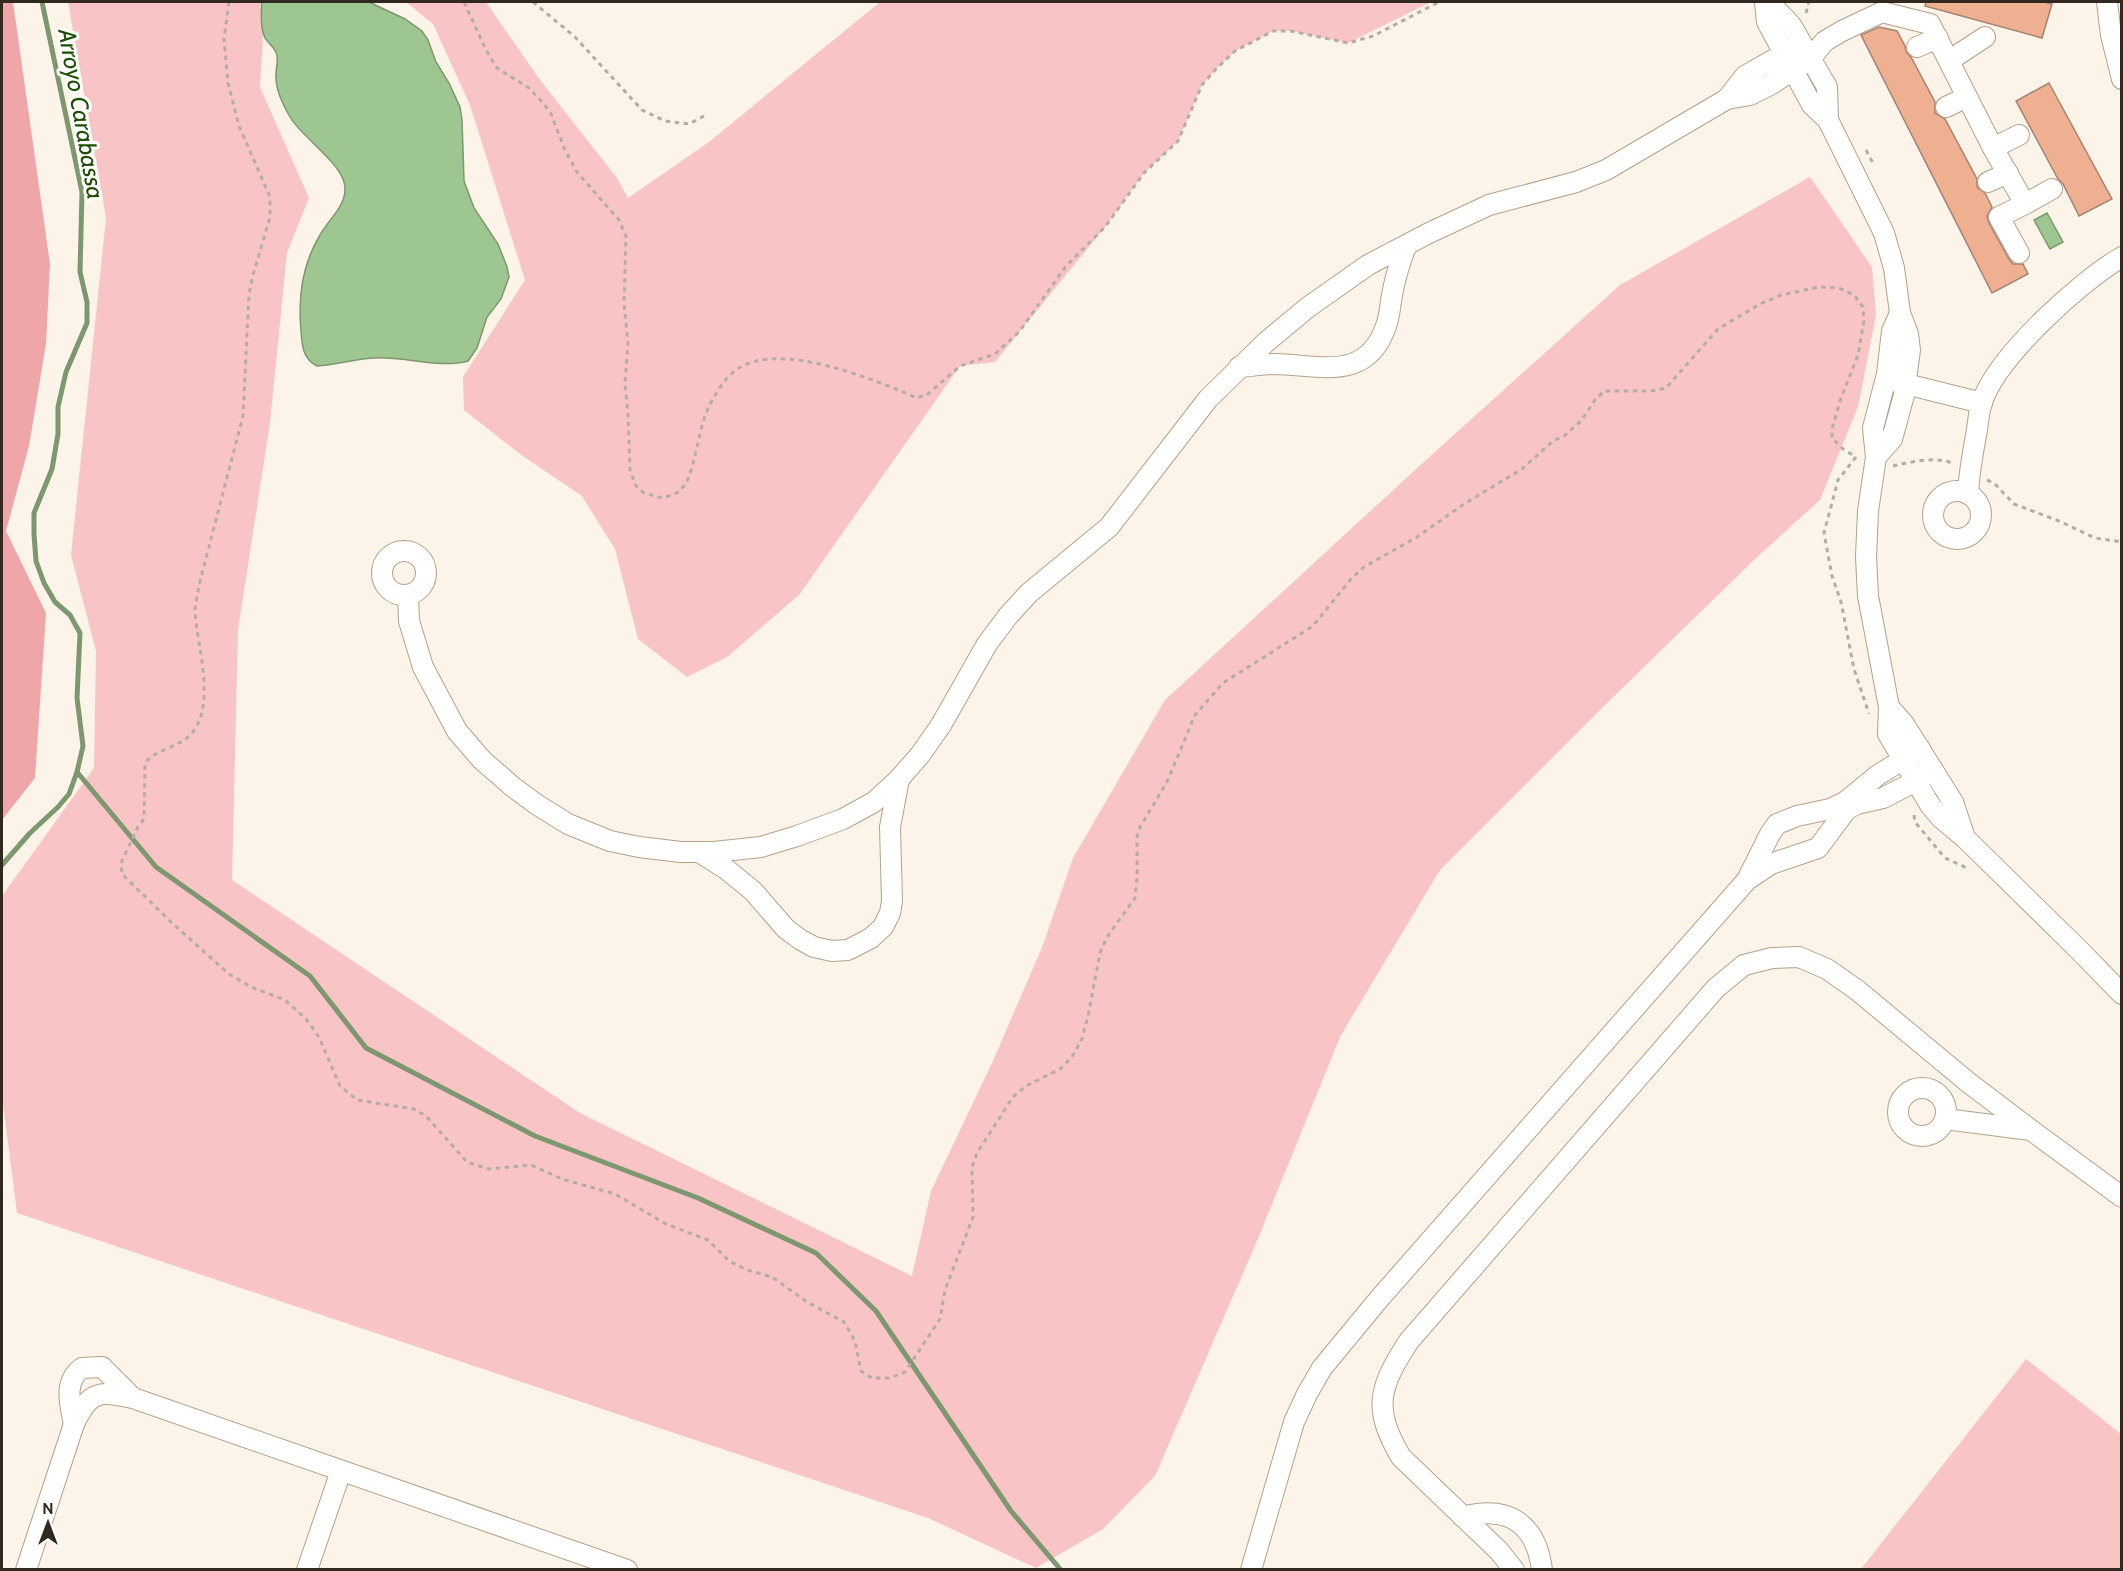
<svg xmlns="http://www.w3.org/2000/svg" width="2123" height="1571" viewBox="0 0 2123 1571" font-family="Cabin,sans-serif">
  <rect width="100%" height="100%" fill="#fcf4e9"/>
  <!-- green -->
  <g fill="#f9c4c5">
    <polygon points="68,2 265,2 260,87 309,198 287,253 270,423 238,630 232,880 580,1113 912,1276 931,1191 993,1061 1043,945 1073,858 1165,700 1415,470 1620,285 1810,177 1872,267 1876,315 1858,407 1820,500 1756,558 1605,705 1440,870 1341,1035 1257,1241 1155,1476 1103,1529 1036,1568 928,1518 17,1213 2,1096 2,896 94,768 96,651 71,555 106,218"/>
    <polygon points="406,2 486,2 540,80 617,178 628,198 709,142 880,2 1431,2 1348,43 1291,31 1273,31 1235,51 1216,69 1202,85 1178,141 1144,173 1105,227 995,362 960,366 799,595 727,657 687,677 638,639 615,549 582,496 520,454 464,410 463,377 525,280 470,105 433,24"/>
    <polygon points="2026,1359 2121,1434 2121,1569 1861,1569"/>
  </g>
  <!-- forest -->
  <polygon fill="#eea6a8" points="2,2 13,2 50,264 46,344 29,446 6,531 46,613 35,778 2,820"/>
  <!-- water -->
  <g fill="#9ec690" stroke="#7d976e" stroke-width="1.5">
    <path d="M262 2H369L405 19 422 31 428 40 436 62 449 83 460 107 462 120 464 181 474 208 498 244 507 267 509 277 501 299 487 317 477 348 468 361C439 369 404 356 373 358 354 359 336 365 317 366 303 359 302 346 301 331 298 296 302 265 320 235 328 220 346 206 345 188 345 165 302 138 290 117 283 105 275 88 276 74 276 68 278 62 277 56 276 48 269 45 265 38 260 27 261 13 262 2Z"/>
    <polygon points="2047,213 2063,242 2050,249 2034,220"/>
  </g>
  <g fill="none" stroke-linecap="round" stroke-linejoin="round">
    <!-- stream -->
    <g stroke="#7d976e" stroke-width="5">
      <polyline points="77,772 156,867 310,976 366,1048 535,1136 698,1198 816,1253 876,1311 1011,1511 1061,1570"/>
      <polyline points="2,865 30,833 58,807 69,794 77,772 83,746 77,698 80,633 70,615 55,602 44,583 36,561 34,534 34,513 52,469 58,434 58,407 66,372 87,323 87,302 80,272 82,192 42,2"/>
    </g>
  </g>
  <!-- building -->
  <g fill="#efb091" stroke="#a18476" stroke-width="1.5">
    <polygon points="1926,2 2044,2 2052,4 2042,38 1925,6"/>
    <polygon points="1879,27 1897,31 1905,46 1906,52 1911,57 1935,102 1935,113 1945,119 1977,179 1977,187 1985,193 1992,207 1987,216 1989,223 2009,259 2013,264 2023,264 2028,274 1992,293 1861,35"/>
    <polygon points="2049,83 2112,199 2079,216 2063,184 2058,179 2016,101"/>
  </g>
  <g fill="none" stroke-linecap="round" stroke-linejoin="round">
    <defs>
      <g id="minor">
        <polyline points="1765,2 1767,22 1793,70 1812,105 1828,120"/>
        <polyline points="1769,2 1791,25 1827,87 1828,120 1884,233 1894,268 1900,313"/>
        <polyline points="2107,2 2111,35 2122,79"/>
        <polyline points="1917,47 1938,38"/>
        <polyline points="1950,60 1985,37"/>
        <polyline points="1727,99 1745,76 1794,48"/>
        <polyline points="1946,107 1967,97"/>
        <polyline points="1993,148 2019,135"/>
        <polyline points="1988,182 2008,173"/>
        <polyline points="2019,253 1999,217 2025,204"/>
        <path d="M1239 367C1252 366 1264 364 1276 364 1320 365 1367 382 1386 326 1390 316 1390 305 1392 295 1395 278 1400 262 1406 246"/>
        <polyline points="1894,381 1982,403"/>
        <polyline points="1876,457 1892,439 1904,395 1910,350 1908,334 1900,313 1892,331 1887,374 1873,428 1876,457 1868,511 1866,557 1868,596 1889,707 1888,734 1930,805 1941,818 1965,838 2080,951 2122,994"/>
        <circle cx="1957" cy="515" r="24"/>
        <path d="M1968 494C1969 472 1973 451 1977 430 1978 421 1979 411 1982 402 1997 357 2080 281 2122 257"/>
        <circle cx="404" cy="573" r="22"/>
        <polyline points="408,595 409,621 423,667 457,731 482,760 513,787 536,804 568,824 610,841 639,847 681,852 714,852 761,847 797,836 843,819 874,802 899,779 920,755 941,725 987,644 1008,616 1029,593 1109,527 1208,399 1265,343 1307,308 1368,265 1429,233 1489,205 1576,182 1606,170 1727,99 1750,95 1770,85 1810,59 1825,41 1842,31 1882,12 1930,24 1993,148 2025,204 2052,189"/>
        <polyline points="1889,707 1904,724 1953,802 1965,838"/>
        <polyline points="699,852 726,869 753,891 786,929 801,940 814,947 832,951 848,950 871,938 883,927 890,913 892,901 890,827 899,779"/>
        <polyline points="1748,878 1770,834 1777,824 1797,816 1830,809 1845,802 1878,775 1920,749"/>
        <circle cx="1922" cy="1112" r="24"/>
        <polyline points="1945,1119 2031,1130 2122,1197"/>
        <path d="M74 1424C70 1404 63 1382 82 1368L102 1367 133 1398"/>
        <path d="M1463 1517C1508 1505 1536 1523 1542 1570"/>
        <path d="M26 1570 74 1424C90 1390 99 1391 133 1398L627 1570"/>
        <polyline points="307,1570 341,1471"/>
        <polyline points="1251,1570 1294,1422 1307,1394 1322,1368 1379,1299 1747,880 1771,864 1818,848 1847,809 1857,804 1883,798 1916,781 1933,770"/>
        <path d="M1514 1570 1499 1551 1401 1457C1372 1408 1379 1387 1409 1341L1716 988 1744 965 1772 958 1799 957 1827 969 1857 990 1969 1083 2031 1130"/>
      </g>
    </defs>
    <!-- minor casing -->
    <use href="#minor" stroke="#b3a288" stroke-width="22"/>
    <!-- path -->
    <g stroke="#b5ada3" stroke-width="3" stroke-dasharray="4.5 4.5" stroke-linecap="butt">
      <path d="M229 2 224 39 228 83 239 126 270 197V217L253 275 249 294 243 416 199 585C198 594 195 603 195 612 197 646 217 705 191 734 179 748 157 748 145 763L144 819 138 827 121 863 122 874 171 922 229 974 251 987 285 1000 306 1019 319 1037 340 1086 357 1100 414 1109 426 1116 467 1162 489 1169 531 1165 562 1179 615 1194 666 1224 708 1240 729 1261 747 1270 772 1277 807 1302 844 1322 855 1341 861 1371 872 1378H890L905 1372 940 1319 945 1290 973 1217 972 1167 977 1153 1013 1097 1026 1086 1060 1069 1072 1057 1082 1039 1088 1016 1100 953 1107 937 1135 898 1137 878V837L1140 827 1167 782 1195 715 1223 683 1313 626 1351 579 1364 567 1417 537 1464 504 1522 469 1553 441 1564 436 1581 421 1595 400 1604 391H1651L1666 388 1718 329 1760 304 1781 295 1819 287 1839 288 1854 295 1863 307 1864 321 1858 355 1841 398 1832 429V438L1843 449 1856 457"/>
      <path d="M464 2 486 50 497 68 529 88 544 104 551 114 565 150 577 172 619 220 626 236 624 304 628 343 625 383 628 414 630 470 636 486 644 493 663 498 679 492 687 482C696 460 698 434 707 411 713 397 724 379 736 370 778 339 875 380 917 398L928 394 960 366 995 354 1019 332 1066 266 1105 227 1144 173 1178 141 1202 85 1216 69 1235 51 1273 31H1291L1348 43 1373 36 1439 2"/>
      <polyline points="533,2 575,37 642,110 665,121 689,124 704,116"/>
      <polyline points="1806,13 1809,2"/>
      <polyline points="1866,150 1873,163"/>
      <polyline points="1856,457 1838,480 1824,533 1832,576 1841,602 1854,669 1869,714"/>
      <path d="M1893 466C1911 462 1934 456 1952 463"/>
      <polyline points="1987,480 1994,483 2014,504 2059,521 2095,538 2122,542"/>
      <polyline points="1914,815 1915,822 1945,858 1967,868"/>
    </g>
    <!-- minor -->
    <use href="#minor" stroke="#fff" stroke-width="20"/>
  </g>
  <g text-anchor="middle" stroke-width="6" stroke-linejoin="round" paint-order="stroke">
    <!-- water labels -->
    <g font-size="24" font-style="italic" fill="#1c4d00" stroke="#fff">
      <text transform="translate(81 114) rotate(80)" y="8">Arroyo Carabassa</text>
    </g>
  </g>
  <!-- border -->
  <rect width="2123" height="1571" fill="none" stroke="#31291f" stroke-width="6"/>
  <!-- north arrow -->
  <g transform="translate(48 1523)" stroke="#ffffff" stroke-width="4.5" paint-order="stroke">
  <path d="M0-4.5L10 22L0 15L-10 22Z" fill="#31291f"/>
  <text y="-9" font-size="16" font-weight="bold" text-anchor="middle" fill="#31291f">N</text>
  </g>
</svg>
